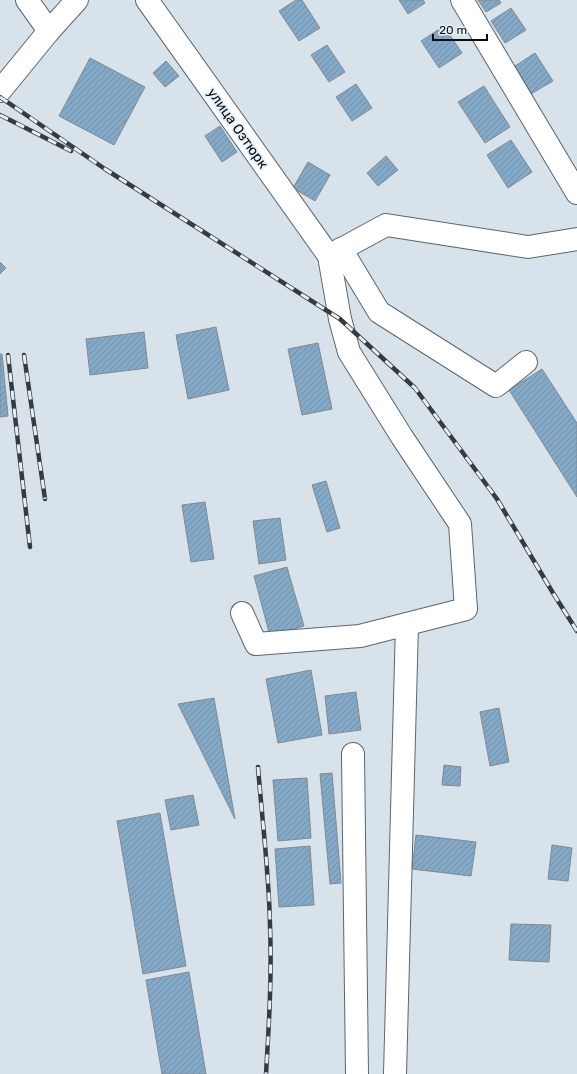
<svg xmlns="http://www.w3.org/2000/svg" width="577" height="1074" viewBox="0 0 577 1074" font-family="Rubik,sans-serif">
  <defs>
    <pattern id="building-hatch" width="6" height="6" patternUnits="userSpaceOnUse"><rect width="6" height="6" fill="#83a9c6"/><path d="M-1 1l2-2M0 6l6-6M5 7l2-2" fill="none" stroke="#7090a9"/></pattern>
  </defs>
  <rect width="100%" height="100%" fill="#d8e2ea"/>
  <!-- building -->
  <g fill="url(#building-hatch)" stroke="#828a92">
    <polygon points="296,0 302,0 320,28 299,41 279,11"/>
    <polygon points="399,0 423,0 425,3 408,14"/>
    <polygon points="478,0 499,0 501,3 486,12"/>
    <polygon points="511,8 526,30 505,43 491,21"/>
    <polygon points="444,26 462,53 439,68 421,41"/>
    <polygon points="327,45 345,72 329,82 311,55"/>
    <polygon points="535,53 553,81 529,95 512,68"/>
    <polygon points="90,58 145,87 114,145 59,116"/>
    <polygon points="166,61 179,76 165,87 153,73"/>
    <polygon points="356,84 372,108 352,121 336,97"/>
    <polygon points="484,86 510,127 485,143 458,102"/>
    <polygon points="220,126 237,152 222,162 205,136"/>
    <polygon points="511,140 532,172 508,188 487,155"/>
    <polygon points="386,156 398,170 378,186 367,173"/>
    <polygon points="308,162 330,175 315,201 293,188"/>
    <polygon points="0,262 6,268 0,274"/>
    <polygon points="216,327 229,390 188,399 176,335"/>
    <polygon points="144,332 148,368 90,375 86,339"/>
    <polygon points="318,343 332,409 302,415 288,349"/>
    <polygon points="0,354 2,354 8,416 0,417"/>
    <polygon points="542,369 577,423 577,497 509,390"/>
    <polygon points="326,481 340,528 327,532 312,485"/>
    <polygon points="205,502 214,559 191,562 182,505"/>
    <polygon points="280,518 286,560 259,564 253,521"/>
    <polygon points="287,567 304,626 270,636 254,576"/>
    <polygon points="311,670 322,735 278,743 266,679"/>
    <polygon points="356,692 361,730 329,734 325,696"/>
    <polygon points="214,698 235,819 178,704"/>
    <polygon points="499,708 509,762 490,766 480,712"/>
    <polygon points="444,765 461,767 460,786 442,785"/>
    <polygon points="332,773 341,883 330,884 320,774"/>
    <polygon points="307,778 311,838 278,841 273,780"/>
    <polygon points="193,795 199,825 171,830 165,800"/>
    <polygon points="160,813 186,966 143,974 117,821"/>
    <polygon points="416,835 476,842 471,876 412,869"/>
    <polygon points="552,845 572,848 568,881 548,879"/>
    <polygon points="310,846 314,905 279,907 275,849"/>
    <polygon points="511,924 551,925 549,962 509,960"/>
    <polygon points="189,972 206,1074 162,1074 146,980"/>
  </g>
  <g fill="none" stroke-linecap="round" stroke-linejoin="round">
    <defs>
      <g id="minor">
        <polyline points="27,0 49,31"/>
        <polyline points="147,0 329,256 340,319 349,352 402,437 460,524 466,609 360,636 256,644 242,613"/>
        <polyline points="462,0 577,193"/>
        <polyline points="0,91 49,31 77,0"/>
        <polyline points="341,249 379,312 496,386 526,362"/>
        <polyline points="329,256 386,225 528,247 577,239"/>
        <polyline points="353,754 357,1074"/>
        <polyline points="395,1074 407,624"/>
      </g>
    </defs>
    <!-- minor casing -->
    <use href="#minor" stroke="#5d666d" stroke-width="24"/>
    <!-- minor -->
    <use href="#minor" stroke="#fff" stroke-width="22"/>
    <defs>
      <g id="rail">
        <polyline points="0,97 105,169 340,319 415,388 497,499 553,593 577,631"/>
        <polyline points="0,115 71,151"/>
        <polyline points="8,355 30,547"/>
        <polyline points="24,355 45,499"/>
        <path d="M258 767C262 819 269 872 270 925 272 975 269 1024 266 1074"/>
      </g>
    </defs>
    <!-- rail casing -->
    <use href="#rail" stroke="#373b3f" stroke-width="4.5"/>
    <!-- rail -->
    <use href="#rail" stroke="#e5eff7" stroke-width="3" stroke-dasharray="9" stroke-linecap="butt"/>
  </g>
  <g text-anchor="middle" stroke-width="3.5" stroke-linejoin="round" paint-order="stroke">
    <!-- street labels -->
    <g font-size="14" fill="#0a0d0f" stroke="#e5eff7">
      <text transform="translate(238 128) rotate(55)" y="5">улица Озтюрк</text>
    </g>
  </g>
  <!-- scale -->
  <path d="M433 34v6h54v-6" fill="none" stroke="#0a0d0f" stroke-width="2"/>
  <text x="439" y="34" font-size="12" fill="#0a0d0f" stroke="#e5eff7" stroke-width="3" paint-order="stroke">20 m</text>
</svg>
